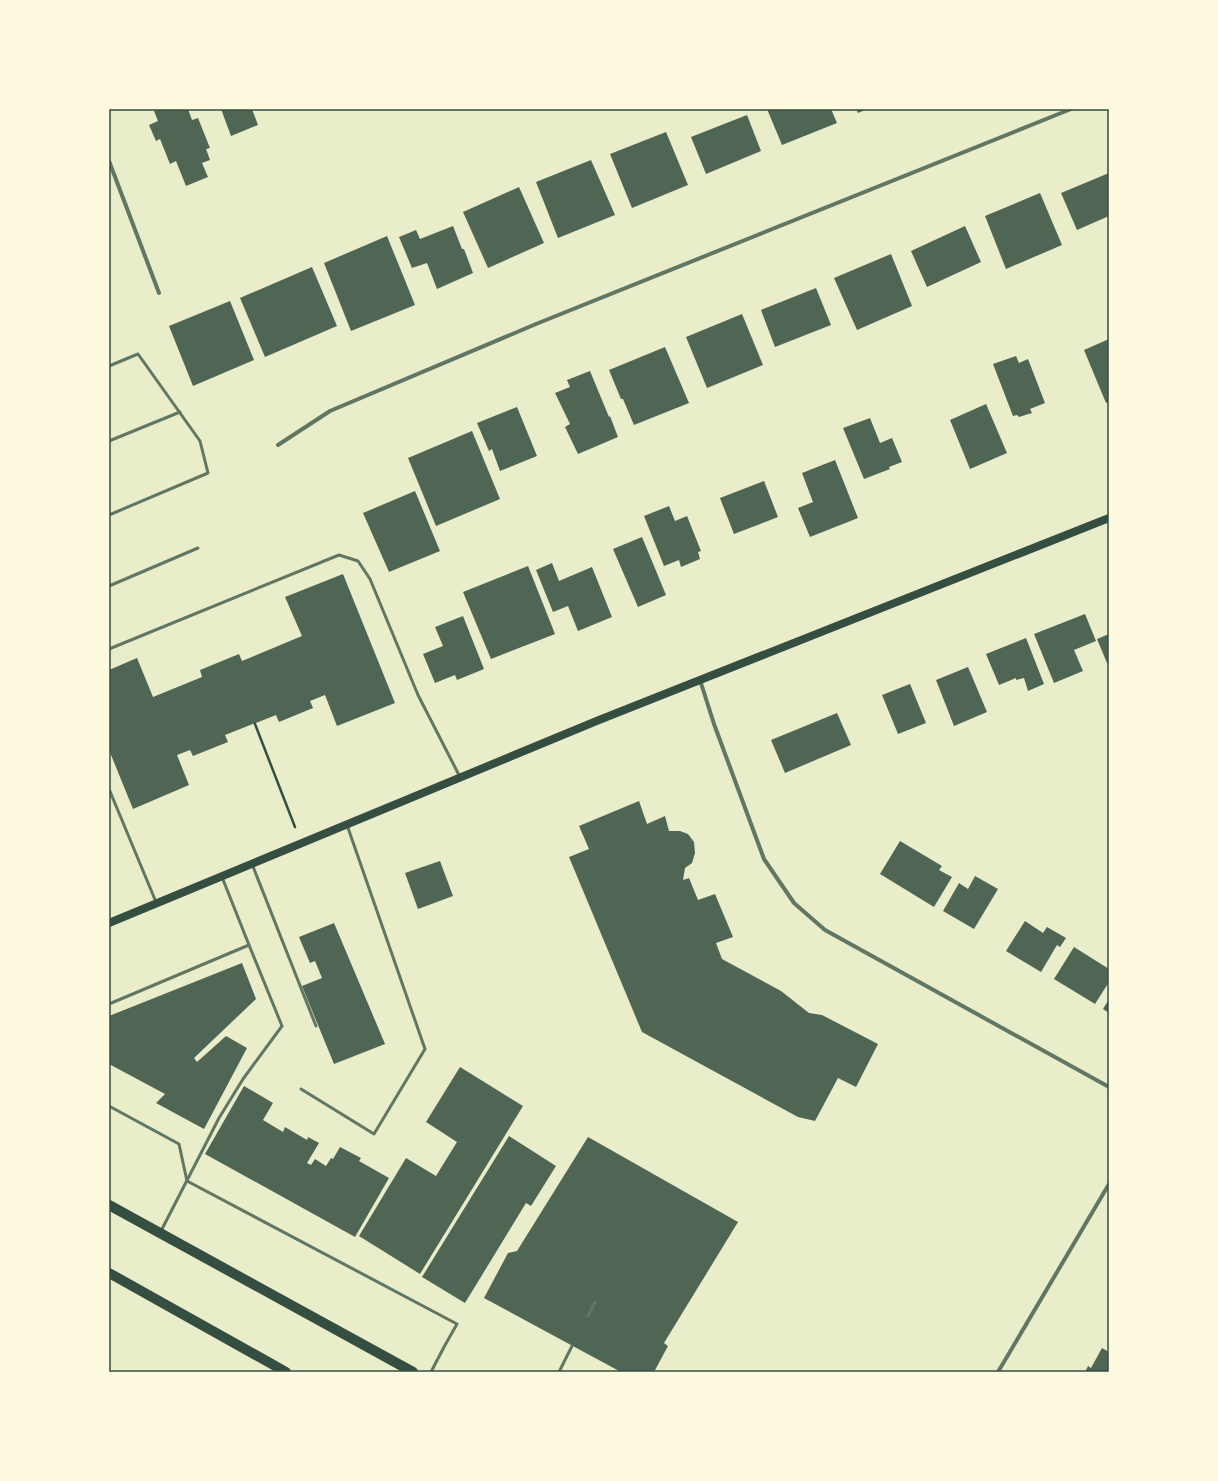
<svg xmlns="http://www.w3.org/2000/svg" width="1218" height="1481" viewBox="0 0 1218 1481" font-family="Inter,sans-serif">
  <rect width="100%" height="100%" fill="#e9edc9"/>
  <!-- building -->
  <g fill="#4f6655">
    <polygon points="158,109 188,109 192,120 198,118 210,148 206,149 210,160 202,163 208,177 186,186 176,161 170,164 160,139 156,141 149,125 158,121 154,111"/>
    <polygon points="221,109 252,109 258,125 231,136"/>
    <polygon points="767,109 831,109 837,123 782,145"/>
    <polygon points="856,109 867,109 858,113"/>
    <polygon points="747,115 761,151 706,174 691,137"/>
    <polygon points="666,132 688,185 632,208 610,154"/>
    <polygon points="591,160 615,215 558,238 536,182"/>
    <polygon points="1109,173 1109,216 1077,230 1061,193"/>
    <polygon points="519,187 544,243 488,268 463,212"/>
    <polygon points="1040,193 1062,245 1006,269 985,216"/>
    <polygon points="453,226 462,249 464,249 473,273 437,289 427,263 412,268 399,237 416,230 420,239"/>
    <polygon points="965,226 981,262 927,287 911,251"/>
    <polygon points="387,236 415,305 351,331 324,263"/>
    <polygon points="891,254 912,306 857,330 834,278"/>
    <polygon points="312,267 337,326 265,357 240,298"/>
    <polygon points="816,288 831,325 775,347 761,310"/>
    <polygon points="230,301 254,360 193,386 169,326"/>
    <polygon points="742,314 763,365 707,388 686,337"/>
    <polygon points="1109,339 1109,402 1106,403 1084,350"/>
    <polygon points="665,347 689,403 634,425 623,399 621,399 609,370"/>
    <polygon points="1016,356 1019,363 1028,359 1045,403 1030,409 1032,413 1019,417 1017,415 1013,416 993,364"/>
    <polygon points="590,371 609,417 610,416 618,437 578,454 565,427 570,424 555,393 570,387 567,380"/>
    <polygon points="986,404 1007,453 970,469 950,420"/>
    <polygon points="517,407 537,456 500,471 492,449 489,451 477,423"/>
    <polygon points="870,418 880,443 892,438 902,462 889,467 890,469 864,479 843,428"/>
    <polygon points="472,431 500,499 436,526 408,458"/>
    <polygon points="835,460 858,518 810,537 798,508 813,502 802,473"/>
    <polygon points="764,481 778,517 734,534 720,498"/>
    <polygon points="415,491 440,551 389,572 363,513"/>
    <polygon points="669,506 675,521 687,516 701,551 698,552 700,559 681,567 679,560 664,566 644,516"/>
    <polygon points="642,537 666,595 638,607 613,549"/>
    <polygon points="552,563 559,581 592,567 612,617 578,631 568,606 553,612 536,570"/>
    <polygon points="528,566 555,634 491,659 463,592"/>
    <polygon points="343,574 395,703 337,726 325,695 310,701 313,708 279,722 276,715 225,735 228,742 193,756 190,750 177,755 189,785 133,809 109,750 109,670 137,658 153,697 202,677 200,670 239,654 242,661 302,636 285,597"/>
    <polygon points="1085,614 1096,641 1074,650 1083,671 1054,683 1034,634"/>
    <polygon points="463,616 484,669 457,680 455,675 435,683 423,654 443,646 435,627"/>
    <polygon points="1109,634 1109,662 1107,663 1097,639"/>
    <polygon points="1026,638 1044,684 1028,691 1024,678 1016,680 1016,678 999,685 986,654"/>
    <polygon points="968,667 987,712 954,726 936,680"/>
    <polygon points="910,684 926,723 898,734 882,695"/>
    <polygon points="837,713 851,745 785,773 771,740"/>
    <polygon points="639,801 647,824 665,816 669,831 680,831 688,834 694,842 695,853 692,863 685,868 683,880 689,878 698,900 715,894 733,937 716,943 722,959 781,991 809,1013 822,1015 878,1044 856,1087 838,1078 815,1121 798,1117 642,1032 569,857 589,849 579,826"/>
    <polygon points="900,841 942,866 939,870 952,877 934,907 880,874"/>
    <polygon points="440,861 453,896 418,909 405,873"/>
    <polygon points="975,876 998,889 974,929 943,911 959,883 968,889"/>
    <polygon points="1025,921 1043,933 1047,927 1066,938 1060,947 1057,945 1041,972 1006,951"/>
    <polygon points="334,923 385,1044 334,1064 302,986 322,978 315,961 310,963 299,937"/>
    <polygon points="1074,947 1109,969 1109,982 1095,1004 1054,979"/>
    <polygon points="242,963 256,999 194,1058 197,1062 226,1036 247,1048 204,1129 156,1103 165,1094 109,1064 109,1016"/>
    <polygon points="1109,999 1109,1013 1103,1009"/>
    <polygon points="460,1067 523,1106 420,1274 359,1236 406,1158 436,1176 457,1142 426,1122"/>
    <polygon points="244,1086 273,1103 263,1120 283,1132 285,1127 307,1140 308,1137 319,1143 307,1163 311,1165 315,1159 326,1166 331,1158 333,1159 340,1147 361,1158 359,1161 389,1178 355,1237 205,1154"/>
    <polygon points="509,1136 556,1166 531,1206 526,1203 465,1303 422,1277"/>
    <polygon points="588,1137 738,1222 664,1343 668,1346 654,1372 621,1372 484,1298 508,1253 517,1251"/>
    <polygon points="1102,1348 1109,1352 1109,1372 1085,1372 1088,1366 1091,1368"/>
  </g>
  <g fill="none" stroke-linecap="round" stroke-linejoin="round">
    <!-- path -->
    <polyline stroke="#344e41" stroke-width="2.5" points="255,724 295,827"/>
    <!-- service -->
    <g stroke="#617663" stroke-width="3">
      <polyline points="109,366 138,354 200,441 208,473 109,515"/>
      <polyline points="109,441 180,412"/>
      <polyline points="109,586 198,548"/>
      <polyline points="109,649 339,555 358,561 370,579 418,695 460,777"/>
      <polyline points="109,789 156,902"/>
      <polyline points="252,864 316,1026"/>
      <polyline points="109,1004 249,945 222,877"/>
      <polyline points="301,1089 374,1134 425,1049 347,825"/>
      <polyline points="109,1106 179,1144 187,1181 457,1324 444,1347 431,1372"/>
      <polyline points="161,1231 219,1118 243,1079 282,1026 249,945"/>
      <polyline points="588,1316 595,1302"/>
      <polyline points="559,1372 572,1346"/>
    </g>
    <!-- minor -->
    <g stroke="#617663" stroke-width="4">
      <polyline points="109,161 159,293"/>
      <polyline points="278,445 330,411 536,324 1071,109"/>
      <polyline points="700,680 714,724 764,859 794,903 825,930 1109,1087"/>
      <polyline points="998,1372 1109,1184"/>
    </g>
    <!-- secondary -->
    <polyline stroke="#344e41" stroke-width="8" points="109,923 599,720 1109,518"/>
    <!-- primary -->
    <g stroke="#344e41" stroke-width="10">
      <polyline points="109,1205 413,1372"/>
      <polyline points="109,1273 286,1372"/>
    </g>
  </g>
  <!-- border -->
  <rect width="1218" height="1481" fill="none" stroke="#fefae0" stroke-width="220"/>
  <rect x="110" y="110" width="998" height="1261" fill="none" stroke="#344e41" stroke-width="1.5"/>
</svg>
